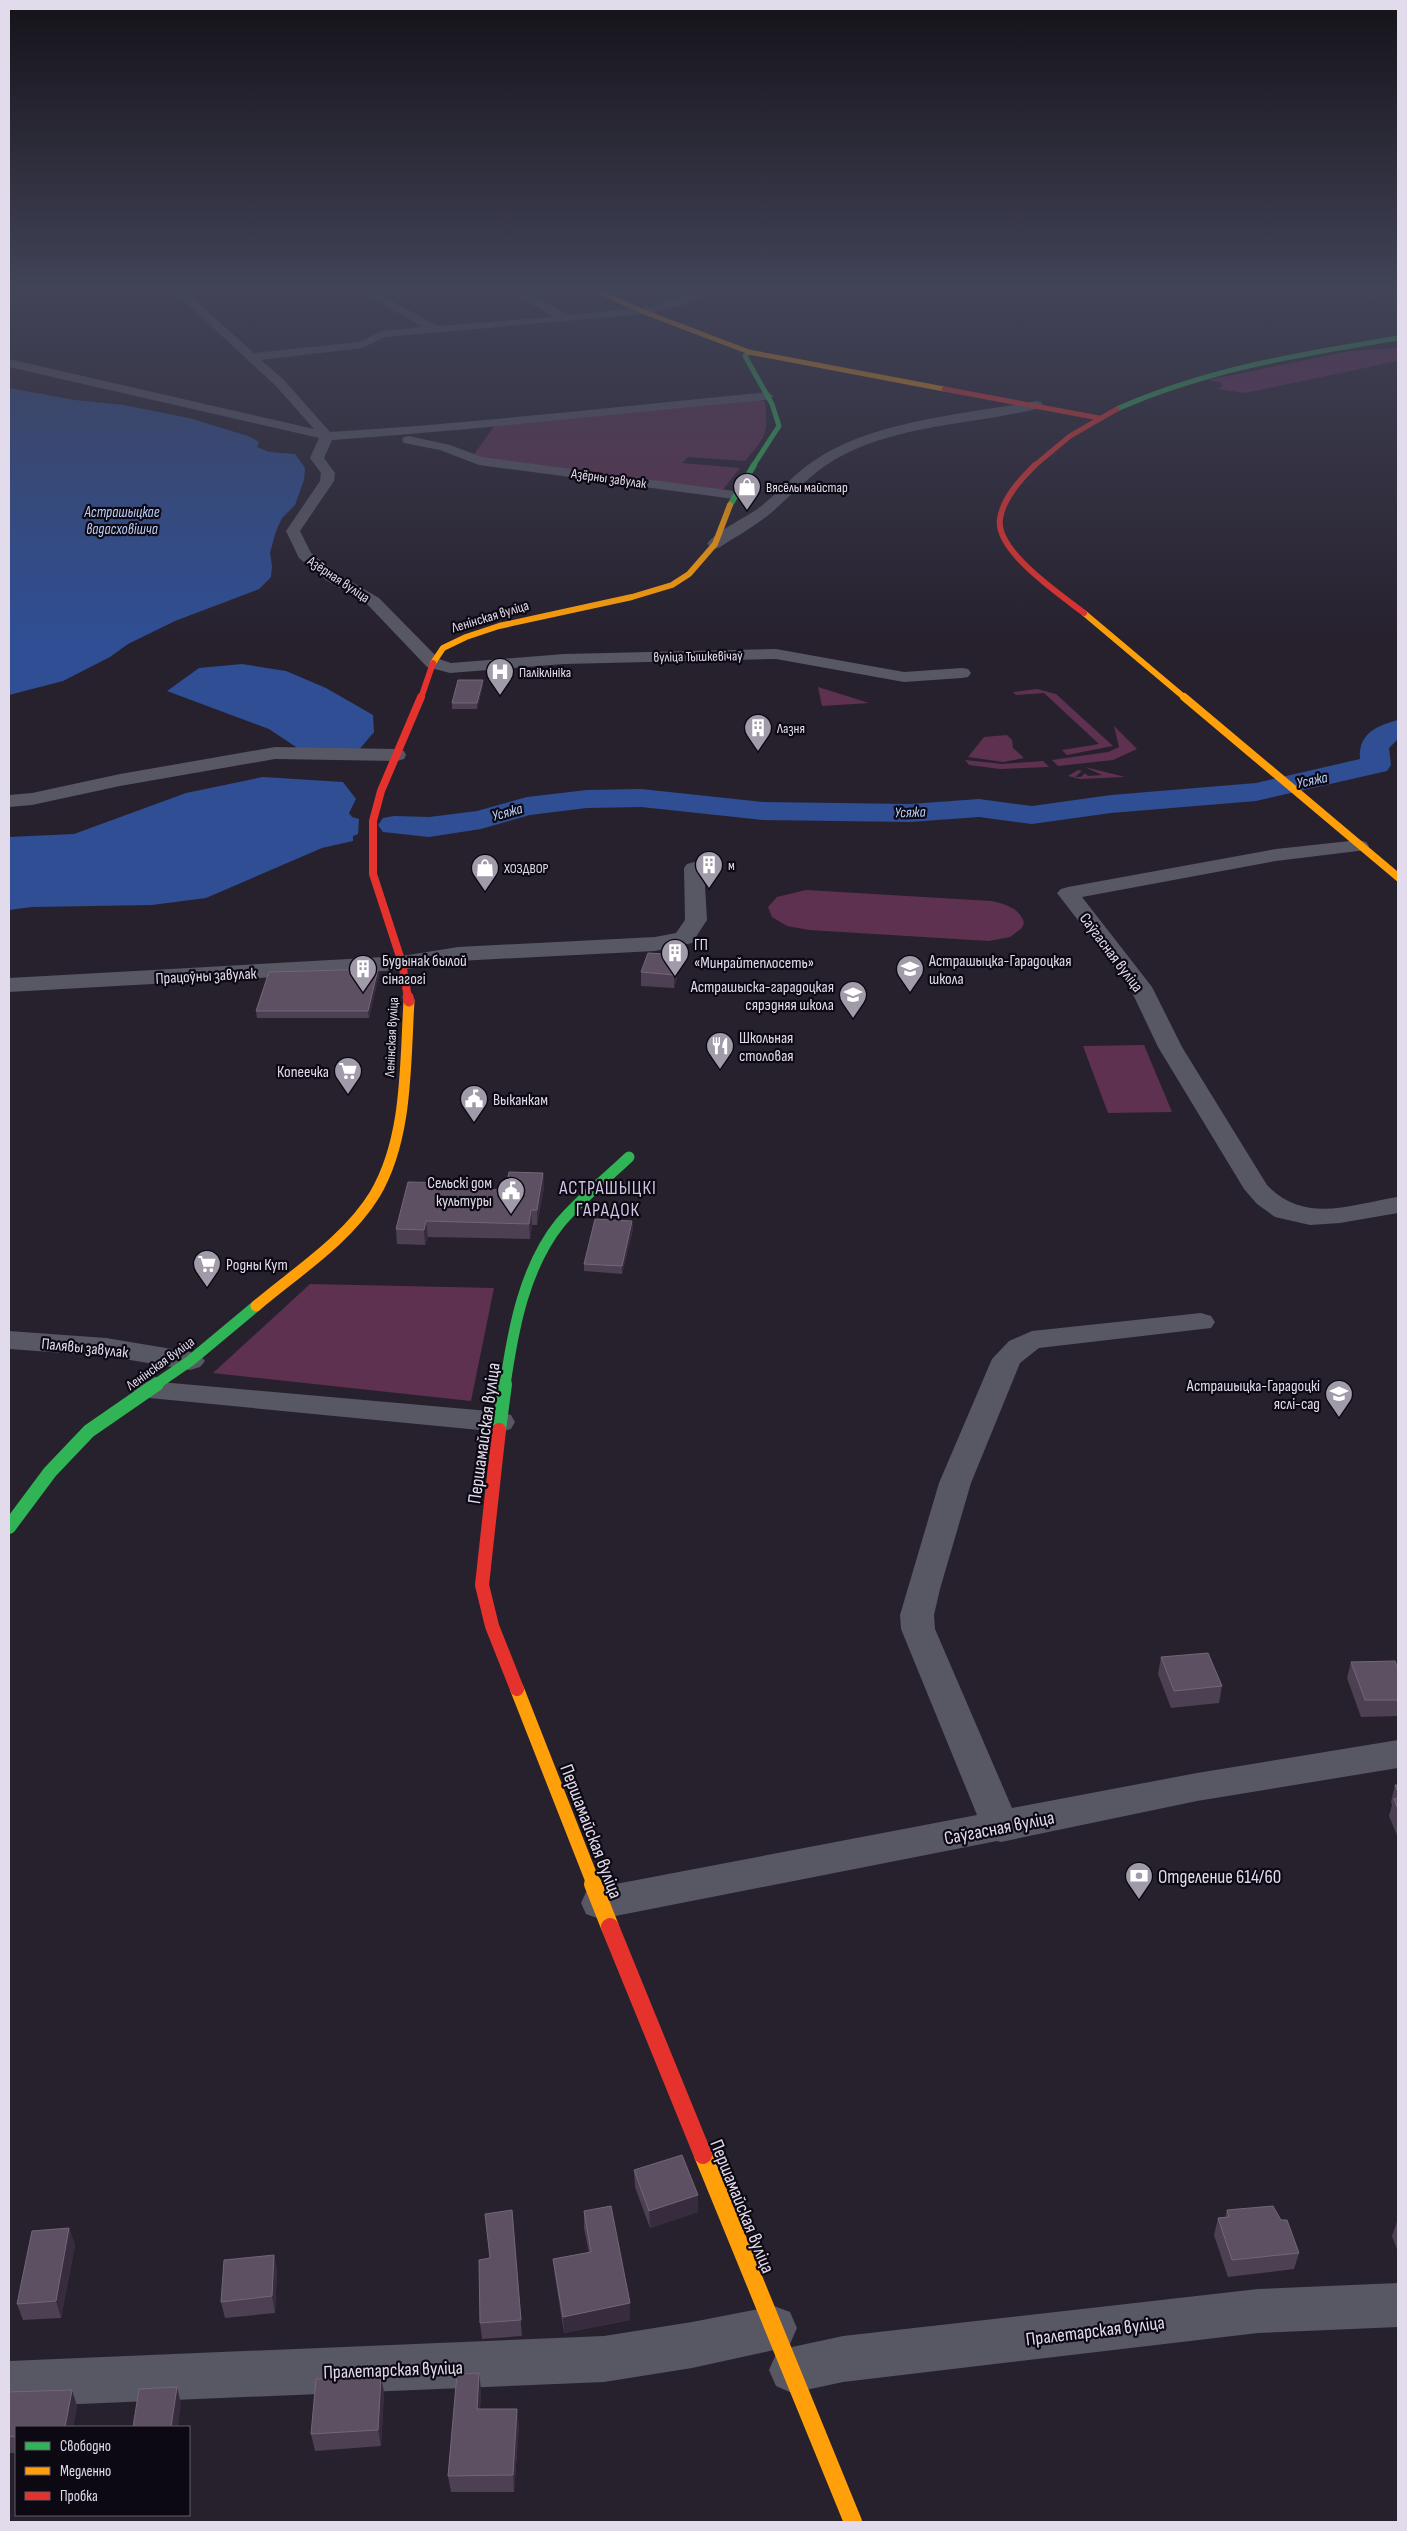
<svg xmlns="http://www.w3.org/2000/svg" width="1407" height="2531" viewBox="0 0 1407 2531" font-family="'Sofia Sans Condensed',sans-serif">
  <rect width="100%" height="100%" fill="#27212e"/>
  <!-- green -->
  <g fill="#5e3150">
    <polygon points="1398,287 1398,307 1351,293"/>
    <path d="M760 400 765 402C769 434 765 437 745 461L688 457 682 463 740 468 722 491 475 457V453L495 425Z"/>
    <polygon points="818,687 869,703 822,706"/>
    <polygon points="1037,689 1056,694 1113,746 1067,755 1062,750 1099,744 1044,693 1016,695 1013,692"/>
    <polygon points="1114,726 1137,749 1113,760 1058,766 1052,760 1108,752 1119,747"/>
    <polygon points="1007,735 1012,740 1013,748 1024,758 1003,762 968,757 984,737"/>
    <polygon points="965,760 1002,764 1043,761 1049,767 1000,769 969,765"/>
    <polygon points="1085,767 1125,777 1080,779 1068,776 1078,770 1082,771 1075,777 1081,777 1085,773 1088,776 1102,775"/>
    <path d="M806 890 991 901C1005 904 1020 908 1024 923L1022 928 1010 937 989 941 809 930 787 926 772 917 768 907 777 897Z"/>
    <polygon points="1144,1045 1172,1112 1108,1113 1083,1046"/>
    <polygon points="310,1284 494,1288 471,1401 213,1373"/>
  </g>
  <!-- forest -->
  <polygon fill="#70295a" points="1398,348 1398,361 1245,393 1218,389 1223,386 1220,382 1208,380 1350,351"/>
  <!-- water -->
  <g fill="#2f4e94">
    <polygon points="9,388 75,400 124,405 189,418 248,436 259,442 257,447 269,452 295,454 305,468 304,480 295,505 282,518 276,531 270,553 272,566 271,577 259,589 175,621 128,644 110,657 63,681 9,695"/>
    <polygon points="242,664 286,671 326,688 373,715 374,732 358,751 299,749 269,729 167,691 199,668"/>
    <polygon points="263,777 343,782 356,799 349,813 352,817 359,819 358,834 353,836 353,841 322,848 206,898 152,905 32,907 9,910 9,837 74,834 186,793"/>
  </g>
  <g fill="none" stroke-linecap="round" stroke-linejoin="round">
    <!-- river -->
    <path fill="#2f4e94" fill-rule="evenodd" d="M1398 720V739L1389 748 1391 765 1387 771 1256 801 1111 813 1032 824 979 817 910 822 763 820 641 807 587 808 530 815 481 829 429 837 383 832 378 825 383 818 394 816 429 817 477 811 527 797 587 790 641 789 763 802 910 804 979 799 1032 806 1111 795 1256 783 1360 759C1358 734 1376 726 1398 720Z"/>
    <!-- street -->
    <g fill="#585764" fill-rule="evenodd">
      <path d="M168 286H179L254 353 359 342 382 331 422 327 353 286H366L437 326 554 317 500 286H513L569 315 650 307 699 291 691 286 711 288V292L682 305 644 314 385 337 362 348 261 360 284 380 330 432C477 423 622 406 768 392L774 396 768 400C623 413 478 430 332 440L324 458 335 473 334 481 300 531 311 553 338 574 379 598 439 659 451 663 564 654 776 649 904 672 962 668 968 669 971 673 968 677 962 678 904 682 776 659 564 664 450 673 427 667 367 604 326 580 299 558 286 531 320 481 321 473 310 458 319 438 9 367V359L314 429 276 386Z"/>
      <path d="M1037 401 1041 402 1043 405 1041 408C976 424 906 424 845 454 816 468 795 492 771 513 755 526 737 536 720 547L715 549 707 544C717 530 746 518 760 507 779 492 795 473 815 460 871 421 969 413 1037 401Z"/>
      <polygon points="409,436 450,445 482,457 734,491 741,495 734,499 479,465 440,450 404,443 402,440 404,437"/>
      <polygon points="275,747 397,749 404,751 406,755 404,759 397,761 275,759 120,786 32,805 9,807 9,795 32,793 120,774"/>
      <path d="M1359 840 1366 842 1369 846 1366 850 1276 861 1082 897 1152 987 1182 1047 1267 1185C1305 1225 1351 1204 1398 1197V1213L1340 1223 1310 1225 1275 1217 1257 1204 1244 1189 1158 1047 1130 988 1057 893 1061 889 1068 887 1276 849Z"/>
      <polygon points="694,862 701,864 704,868 707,920 692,943 655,951 458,961 402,970 9,992 9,978 402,956 458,947 655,937 676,933 685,920 684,868 687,864"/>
      <polygon points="1201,1313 1211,1316 1215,1322 1211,1328 1039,1348 1020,1363 971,1483 940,1589 934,1615 935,1629 1012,1808 1197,1773 1398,1740 1398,1768 1197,1801 1001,1842 997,1841 600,1919 586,1914 581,1903 586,1892 600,1887 977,1815 901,1629 900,1615 939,1483 992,1359 1009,1341 1032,1331"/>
      <polygon points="9,1331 106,1338 190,1352 200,1355 205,1361 200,1367 190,1370 106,1356 9,1349"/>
      <polygon points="149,1381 500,1412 511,1415 515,1422 511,1429 500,1432 139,1397 134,1390 139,1383"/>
      <polygon points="1398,2283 1398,2327 1258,2333 843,2382 792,2393 776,2386 769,2370 776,2354 792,2347 843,2336 1258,2289"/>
      <polygon points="774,2306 790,2312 797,2328 790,2344 774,2350 692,2368 604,2382 9,2407 9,2361 604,2336 692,2322"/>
    </g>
    <!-- fast-far3 -->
    <g stroke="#30b455" stroke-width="5">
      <polyline points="749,352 745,356 772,404 779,426 753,466"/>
      <path d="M1117 409C1207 369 1302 354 1398 338"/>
    </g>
    <!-- fast-far2 -->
    <polyline stroke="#30b455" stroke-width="6" points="730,505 754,465"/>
    <!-- fast-far1 -->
    <g stroke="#30b455" stroke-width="11">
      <polyline points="155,1385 190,1361 256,1306"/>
      <path d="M505 1385C513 1330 524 1268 560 1223 580 1199 606 1179 629 1157"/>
    </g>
    <!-- fast -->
    <g stroke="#30b455" stroke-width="14">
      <polyline points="499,1430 505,1384"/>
      <polyline points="9,1527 50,1472 89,1431 157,1384"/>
    </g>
    <!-- slow-far5 -->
    <polyline stroke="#ff9f0a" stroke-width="5" points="587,286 639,310 749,352 944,389"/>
    <!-- slow-far4 -->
    <g stroke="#ff9f0a" stroke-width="6">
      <polyline points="1084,613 1185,698"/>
      <polyline points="433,663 443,648 466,637 499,626 632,597 672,585 689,574 715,544 730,505"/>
    </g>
    <!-- slow-far3 -->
    <polyline stroke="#ff9f0a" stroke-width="8" points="1184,697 1398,877"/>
    <!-- slow-far2 -->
    <path stroke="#ff9f0a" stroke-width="11" d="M256 1306C296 1272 347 1240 375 1194 408 1138 405 1064 409 1001"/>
    <!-- slow-far1 -->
    <polyline stroke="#ff9f0a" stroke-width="14" points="517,1689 594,1885"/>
    <!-- slow -->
    <g stroke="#ff9f0a" stroke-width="18">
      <polyline points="593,1884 610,1927"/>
      <polyline points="703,2155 853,2522"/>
    </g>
    <!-- jam-far5 -->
    <g stroke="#e5322d" stroke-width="5">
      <polyline points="944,389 1099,418"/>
      <polyline points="1034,466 1070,436 1117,409"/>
    </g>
    <!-- jam-far4 -->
    <g stroke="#e5322d" stroke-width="6">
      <path d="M1035 465C1021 479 1003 498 1000 519 995 551 1061 595 1084 613"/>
      <polyline points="421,698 433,663"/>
    </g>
    <!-- jam-far3 -->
    <polyline stroke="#e5322d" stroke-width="8" points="408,998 402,963 373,874 373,821 381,791 421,697"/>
    <!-- jam-far2 -->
    <polyline stroke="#e5322d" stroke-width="11" points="408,997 409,1001"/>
    <!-- jam-far1 -->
    <polyline stroke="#e5322d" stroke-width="14" points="499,1430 482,1585 492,1626 517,1689"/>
    <!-- jam -->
    <polyline stroke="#e5322d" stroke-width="18" points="610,1927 703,2155"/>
  </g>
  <!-- wall -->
  <g fill="#4d4052">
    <polygon points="483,680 483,686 477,709 452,709 452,703"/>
    <polygon points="679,955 679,969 674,988 641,986 641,972"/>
    <polygon points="378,969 379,975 369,1018 257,1018 256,1011"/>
    <polygon points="543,1173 544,1188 537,1225 532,1225 530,1239 428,1237 425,1245 397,1244 396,1229 458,1189 505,1190"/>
    <polygon points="632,1221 633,1229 622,1274 584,1271 584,1264"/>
    <polygon points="1161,1657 1222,1686 1219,1703 1171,1708 1158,1674"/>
    <polygon points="1351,1662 1398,1669 1398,1716 1361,1717 1347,1678"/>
    <polygon points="1395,1785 1398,1785 1398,1835 1397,1835 1389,1816 1392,1805 1391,1802"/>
    <polygon points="634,2170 698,2212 650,2228 635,2187"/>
    <polygon points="512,2210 522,2336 482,2339 480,2323"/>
    <polygon points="1227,2210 1299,2253 1294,2269 1228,2277 1214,2235 1218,2218 1225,2217"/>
    <polygon points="584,2211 630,2320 564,2333 555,2276 553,2259 589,2253 584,2228"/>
    <polygon points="1398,2219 1398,2252 1392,2236"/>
    <polygon points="69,2228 75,2245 61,2318 23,2320 17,2304"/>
    <polygon points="274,2255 277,2271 275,2313 225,2318 221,2302"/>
    <polygon points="381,2377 384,2393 381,2446 315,2451 311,2434"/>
    <polygon points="481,2389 480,2409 519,2425 514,2492 451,2492 448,2476"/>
    <polygon points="9,2392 77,2406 73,2427 16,2427 16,2453 9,2453"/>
  </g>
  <!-- shaded-wall -->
  <g fill="#372c3d">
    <polygon points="483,680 483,686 477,709 477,703"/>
    <polygon points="679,955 679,969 674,988 674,975"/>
    <polygon points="378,969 379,975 369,1018 368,1011"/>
    <polygon points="543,1173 544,1188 537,1225 537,1210"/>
    <polygon points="531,1210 532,1225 530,1239 529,1224"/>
    <polygon points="426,1221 428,1237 425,1245 424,1230"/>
    <polygon points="632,1221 633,1229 622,1274 622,1266"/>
    <polygon points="698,2195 698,2212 650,2228 649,2211"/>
    <polygon points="69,2228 75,2245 61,2318 56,2301"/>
    <polygon points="274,2255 277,2271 275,2313 272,2296"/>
    <polygon points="630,2303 630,2320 564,2333 563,2317"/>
    <polygon points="479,2373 481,2389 479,2426 477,2409"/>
    <polygon points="381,2377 384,2393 381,2446 378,2430"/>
    <polygon points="177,2387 181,2404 178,2427 171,2427"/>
    <polygon points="72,2390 77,2406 73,2427 65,2427"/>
    <polygon points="517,2409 519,2425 514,2492 513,2475"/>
  </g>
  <!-- building -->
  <g fill="#5d5063" stroke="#726678">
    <polygon points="458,680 483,680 477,703 452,703"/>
    <polygon points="648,953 679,955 674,975 641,972"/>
    <polygon points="378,969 368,1011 256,1011 269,972"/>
    <polygon points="509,1172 543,1173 537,1210 531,1210 529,1224 426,1221 424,1230 396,1229 408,1182 457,1183 456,1189 505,1190"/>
    <polygon points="595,1219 632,1221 622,1266 584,1264"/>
    <polygon points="1208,1653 1222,1686 1174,1691 1161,1657"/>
    <polygon points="1395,1661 1398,1669 1398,1700 1365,1700 1351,1662"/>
    <polygon points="1395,1785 1398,1785 1398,1792"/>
    <polygon points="1398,1798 1398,1809 1394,1799"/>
    <polygon points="682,2155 698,2195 649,2211 634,2170"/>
    <polygon points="611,2206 630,2303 563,2317 553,2259 591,2252 584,2211"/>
    <polygon points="1273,2206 1281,2220 1287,2220 1299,2253 1232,2260 1218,2218 1229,2217 1227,2210"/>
    <polygon points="512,2210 521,2320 480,2323 479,2260 490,2258 485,2214"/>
    <polygon points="69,2228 56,2301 17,2304 32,2231"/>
    <polygon points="274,2255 272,2296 221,2302 224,2260"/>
    <polygon points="479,2373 477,2409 517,2409 513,2475 448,2476 457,2374"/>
    <polygon points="381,2377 378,2430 311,2434 316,2379"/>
    <polygon points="177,2387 171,2427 133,2427 139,2389"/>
    <polygon points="72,2390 65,2427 16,2427 16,2436 9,2437 9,2392"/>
  </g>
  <!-- sky -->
  <linearGradient id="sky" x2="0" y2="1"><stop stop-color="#151219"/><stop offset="0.45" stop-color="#414357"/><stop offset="1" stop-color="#414357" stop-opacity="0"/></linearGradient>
  <rect width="1407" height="640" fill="url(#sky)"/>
  <!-- icons -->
  <defs>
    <symbol id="shop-pin" viewBox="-11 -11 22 30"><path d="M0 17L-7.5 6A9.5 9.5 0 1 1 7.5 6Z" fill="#a09aa9" stroke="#0d0913"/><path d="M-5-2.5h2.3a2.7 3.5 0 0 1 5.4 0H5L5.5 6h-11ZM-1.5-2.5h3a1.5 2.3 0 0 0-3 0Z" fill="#fff"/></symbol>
    <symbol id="hospital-pin" viewBox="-11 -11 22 30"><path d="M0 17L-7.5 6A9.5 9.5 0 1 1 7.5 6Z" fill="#a09aa9" stroke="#0d0913"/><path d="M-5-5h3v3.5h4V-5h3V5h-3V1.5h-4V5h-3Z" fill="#fff"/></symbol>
    <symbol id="building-pin" viewBox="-11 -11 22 30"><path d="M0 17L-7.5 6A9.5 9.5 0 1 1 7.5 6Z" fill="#a09aa9" stroke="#0d0913"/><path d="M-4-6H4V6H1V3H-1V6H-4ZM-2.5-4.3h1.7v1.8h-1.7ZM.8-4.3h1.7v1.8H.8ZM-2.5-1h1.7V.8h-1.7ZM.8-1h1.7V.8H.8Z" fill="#fff"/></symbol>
    <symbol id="school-pin" viewBox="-11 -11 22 30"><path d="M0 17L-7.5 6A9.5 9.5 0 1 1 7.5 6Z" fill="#a09aa9" stroke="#0d0913"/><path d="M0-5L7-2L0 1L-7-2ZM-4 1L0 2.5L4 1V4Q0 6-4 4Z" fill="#fff"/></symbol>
    <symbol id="restaurant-pin" viewBox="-11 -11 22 30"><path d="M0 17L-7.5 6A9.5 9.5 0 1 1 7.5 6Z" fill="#a09aa9" stroke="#0d0913"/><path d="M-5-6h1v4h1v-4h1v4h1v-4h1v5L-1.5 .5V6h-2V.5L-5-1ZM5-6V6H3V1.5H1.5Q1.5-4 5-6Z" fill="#fff"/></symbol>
    <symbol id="supermarket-pin" viewBox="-11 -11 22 30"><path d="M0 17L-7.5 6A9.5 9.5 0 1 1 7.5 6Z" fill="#a09aa9" stroke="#0d0913"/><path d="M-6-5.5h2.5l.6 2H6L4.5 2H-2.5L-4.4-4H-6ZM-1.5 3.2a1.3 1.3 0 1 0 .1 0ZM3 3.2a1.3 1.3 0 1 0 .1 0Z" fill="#fff"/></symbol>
    <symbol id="civic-pin" viewBox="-11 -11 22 30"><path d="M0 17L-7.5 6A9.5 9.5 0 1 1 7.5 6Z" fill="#a09aa9" stroke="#0d0913"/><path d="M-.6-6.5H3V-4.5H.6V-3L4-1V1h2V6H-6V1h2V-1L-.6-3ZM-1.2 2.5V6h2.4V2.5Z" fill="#fff"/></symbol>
    <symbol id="bank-pin" viewBox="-11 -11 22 30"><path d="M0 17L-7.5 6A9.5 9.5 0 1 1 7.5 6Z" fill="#a09aa9" stroke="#0d0913"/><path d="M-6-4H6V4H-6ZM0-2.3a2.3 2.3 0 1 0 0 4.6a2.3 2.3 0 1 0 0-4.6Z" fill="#fff"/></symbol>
  </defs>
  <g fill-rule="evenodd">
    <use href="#shop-pin" x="731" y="471" width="32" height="43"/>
    <use href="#hospital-pin" x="484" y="656" width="32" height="43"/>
    <use href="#building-pin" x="742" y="712" width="32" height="43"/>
    <use href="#building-pin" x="693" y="849" width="32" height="43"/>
    <use href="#shop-pin" x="469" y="852" width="32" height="43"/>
    <use href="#building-pin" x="659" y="937" width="32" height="43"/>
    <use href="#building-pin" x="347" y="953" width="32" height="43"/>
    <use href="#school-pin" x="894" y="953" width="32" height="43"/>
    <use href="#school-pin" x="837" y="979" width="32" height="43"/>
    <use href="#restaurant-pin" x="704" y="1030" width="32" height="43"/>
    <use href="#supermarket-pin" x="332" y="1055" width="32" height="43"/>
    <use href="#civic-pin" x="458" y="1083" width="32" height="43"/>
    <use href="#civic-pin" x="495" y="1175" width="32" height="43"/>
    <use href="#supermarket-pin" x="191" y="1248" width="32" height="43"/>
    <use href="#school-pin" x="1323" y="1378" width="32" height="43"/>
    <use href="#bank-pin" x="1123" y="1860" width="32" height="43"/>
  </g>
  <g text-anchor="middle" stroke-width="4.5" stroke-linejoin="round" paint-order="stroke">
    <!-- far-street labels -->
    <g font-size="14" fill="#e1dbeb" stroke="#0d0913">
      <text transform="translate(609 478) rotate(8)" y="5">Азёрны завулак</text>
      <text transform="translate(339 579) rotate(34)" y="5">Азёрная вуліца</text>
      <text transform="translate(490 616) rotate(-17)" y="5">Ленінская вуліца</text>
      <text transform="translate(698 656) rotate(-1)" y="5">вуліца Тышкевічаў</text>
      <text transform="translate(391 1037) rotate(-87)" y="5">Ленінская вуліца</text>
      <text transform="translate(160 1363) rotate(-36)" y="5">Ленінская вуліца</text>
    </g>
    <!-- far-poi labels -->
    <g font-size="14" fill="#e1dbeb" stroke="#0d0913" text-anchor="start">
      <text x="766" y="492">Вясёлы майстар</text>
      <text x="519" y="677">Паліклініка</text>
      <text x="777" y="733">Лазня</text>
      <text x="728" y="870">м</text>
      <text x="504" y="873">ХОЗДВОР</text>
    </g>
    <!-- far-water labels -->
    <g font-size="15" font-style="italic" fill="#bacffa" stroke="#0d0913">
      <text x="122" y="517">Астрашыцкае<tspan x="122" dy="17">вадасховішча</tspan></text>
      <text transform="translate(1312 780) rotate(-12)" y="5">Усяжа</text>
      <text transform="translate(507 812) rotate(-16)" y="5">Усяжа</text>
      <text transform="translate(910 812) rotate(-2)" y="5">Усяжа</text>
    </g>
    <!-- poi labels -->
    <g font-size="16" fill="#e1dbeb" stroke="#0d0913" text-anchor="start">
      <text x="694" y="950">ГП<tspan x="694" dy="18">«Минрайтеплосеть»</tspan></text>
      <text x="382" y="966">Будынак былой<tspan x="382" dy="18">сінагогі</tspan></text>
      <text x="929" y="966">Астрашыцка-Гарадоцкая<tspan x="929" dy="18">школа</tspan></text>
      <text x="834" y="992" text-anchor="end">Астрашыска-гарадоцкая<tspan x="834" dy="18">сярэдняя школа</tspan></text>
      <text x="739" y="1043">Школьная<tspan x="739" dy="18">столовая</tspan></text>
      <text x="329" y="1077" text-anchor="end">Копеечка</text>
      <text x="493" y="1105">Выканкам</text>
      <text x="492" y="1188" text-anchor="end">Сельскі дом<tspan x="492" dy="18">культуры</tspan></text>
      <text x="226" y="1270">Родны Кут</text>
      <text x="1320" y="1391" text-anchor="end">Астрашыцка-Гарадоцкі<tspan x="1320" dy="18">яслі-сад</tspan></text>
    </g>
    <!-- street labels -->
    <g font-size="16" fill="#e1dbeb" stroke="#0d0913">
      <text transform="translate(1112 952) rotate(53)" y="6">Саўгасная вуліца</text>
      <text transform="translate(206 975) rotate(-3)" y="6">Працоўны завулак</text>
      <text transform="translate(85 1347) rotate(6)" y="6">Палявы завулак</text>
    </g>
    <!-- quarter labels -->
    <g font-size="19" letter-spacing="1" fill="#d1c5e5" stroke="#0d0913">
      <text x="608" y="1194">АСТРАШЫЦКІ<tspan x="608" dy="22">ГАРАДОК</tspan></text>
    </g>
    <!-- near-street labels -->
    <g font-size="19" fill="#e1dbeb" stroke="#0d0913">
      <text transform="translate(483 1433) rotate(-82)" y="7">Першамайская вуліца</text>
      <text transform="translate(999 1827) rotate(-11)" y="7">Саўгасная вуліца</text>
      <text transform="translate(592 1831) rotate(69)" y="7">Першамайская вуліца</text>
      <text transform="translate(743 2206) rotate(68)" y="7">Першамайская вуліца</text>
      <text transform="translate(1095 2330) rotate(-7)" y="7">Пралетарская вуліца</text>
      <text transform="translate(393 2369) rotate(-2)" y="7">Пралетарская вуліца</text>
    </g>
    <!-- near-poi labels -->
    <g font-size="19" fill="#e1dbeb" stroke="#0d0913" text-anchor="start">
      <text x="1158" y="1883">Отделение 614/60</text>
    </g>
  </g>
  <!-- border -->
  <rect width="1407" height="2531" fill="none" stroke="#e1dbeb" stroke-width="20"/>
  <!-- legend -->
  <rect x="15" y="2426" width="175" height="90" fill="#0d0913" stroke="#625d69"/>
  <rect x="25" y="2442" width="25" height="8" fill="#30b455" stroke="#625d69"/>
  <text x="60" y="2451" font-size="15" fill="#e1dbeb">Свободно</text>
  <rect x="25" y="2467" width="25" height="8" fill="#ff9f0a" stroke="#625d69"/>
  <text x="60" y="2476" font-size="15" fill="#e1dbeb">Медленно</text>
  <rect x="25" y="2492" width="25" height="8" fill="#e5322d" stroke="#625d69"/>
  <text x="60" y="2501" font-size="15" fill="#e1dbeb">Пробка</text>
</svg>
